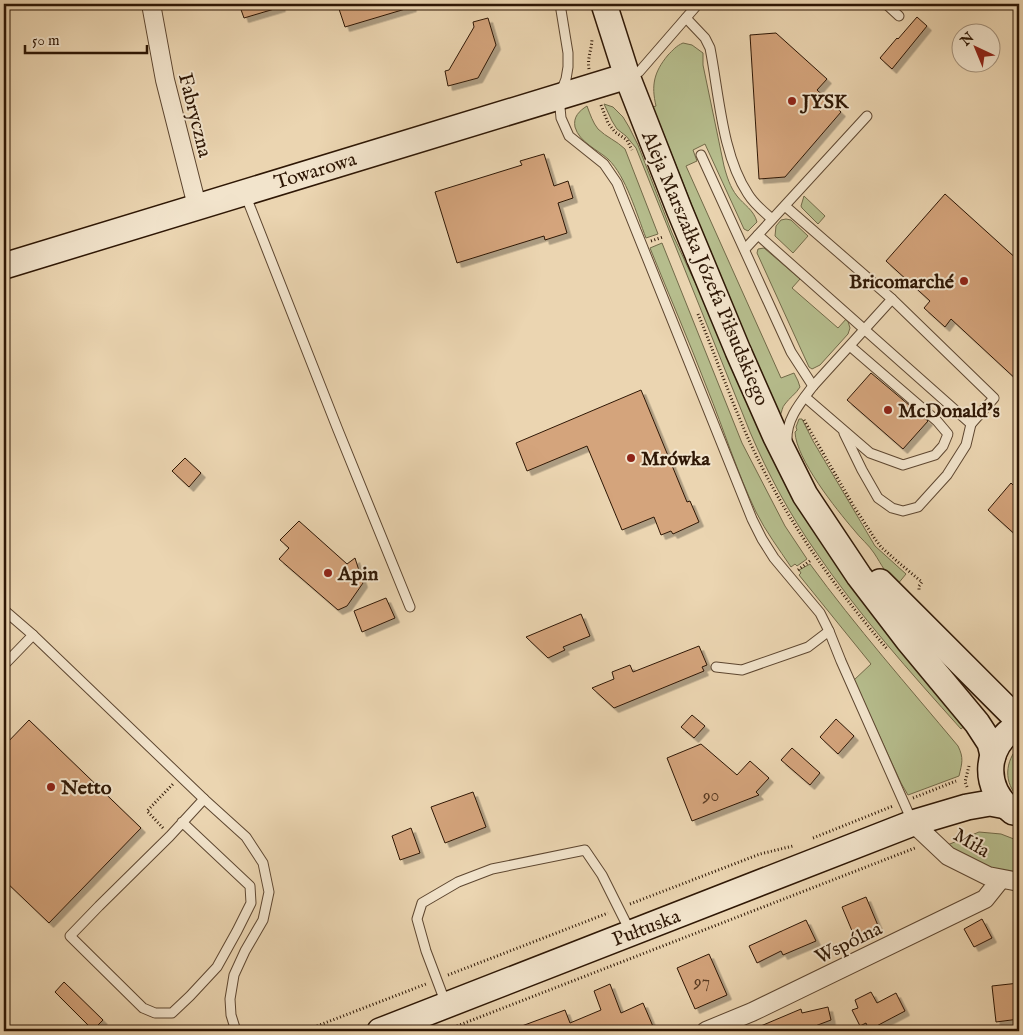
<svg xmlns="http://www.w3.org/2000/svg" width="1023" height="1035" viewBox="0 0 1023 1035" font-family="'IM FELL English',serif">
  <defs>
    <filter id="shadow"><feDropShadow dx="4.5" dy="4.5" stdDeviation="0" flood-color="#0004"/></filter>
  </defs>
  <rect width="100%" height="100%" fill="#ebd5b1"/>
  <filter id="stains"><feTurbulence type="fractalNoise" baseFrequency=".004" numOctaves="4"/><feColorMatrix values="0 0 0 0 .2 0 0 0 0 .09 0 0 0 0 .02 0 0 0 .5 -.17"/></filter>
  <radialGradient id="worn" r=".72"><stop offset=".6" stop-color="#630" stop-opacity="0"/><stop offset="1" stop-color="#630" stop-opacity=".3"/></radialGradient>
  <!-- green -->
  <g fill="#b6bd8d" stroke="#726a49">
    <path d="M683 43 692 45 703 53V65L724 166C727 177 730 187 737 196 744 205 754 210 757 222L748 231 744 229 705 144 693 150 697 161 686 166 781 378 794 373 798 381 800 387C796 394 789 398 785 404 782 407 782 412 780 416L749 350 653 107 656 106C651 85 654 72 668 55 673 50 676 46 683 43Z"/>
    <path d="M604 104 613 107 623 117 629 127 638 145 672 233 691 274 713 318 738 373 968 723 961 729C910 672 859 615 816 552 790 515 768 474 750 432L636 148 626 136 617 129 612 121Z"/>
    <path d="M587 106C590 114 593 123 598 129 606 137 617 141 625 149L658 234 646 238C637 215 626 176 608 159 598 150 579 142 575 127 573 117 579 111 587 106Z"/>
    <polygon points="804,196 825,216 818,224 802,208 801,206"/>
    <polygon points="786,219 791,220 808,236 793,253 775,236 776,226 781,220"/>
    <path d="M662 243 742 443 785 526 807 559 797 566 795 564 791 567C779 549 766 532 756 512 737 472 724 430 707 388 689 341 669 295 650 248Z"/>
    <polygon points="764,248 800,279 792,288 838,328 847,318 850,328 848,334 820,365 812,369 809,367 757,253 758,249"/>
    <path d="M799 419H802L813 441 875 546 906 574 897 585C886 575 882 565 874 553 869 545 860 538 854 530 836 509 796 459 795 432L797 430 796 427Z"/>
    <path d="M810 564C856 627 908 686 958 746 964 758 962 763 959 776L908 795 901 783 854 680 871 664 799 575 801 573 799 570Z"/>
    <path d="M1019 746V798C1003 783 1005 761 1019 746Z"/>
    <polygon points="979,832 1001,834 1019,841 1019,873 991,871 945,846"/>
  </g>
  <!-- building -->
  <g fill="#d4a47b" stroke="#2e1705" filter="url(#shadow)">
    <polygon points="239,4 280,4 281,7 244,18"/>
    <polygon points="355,4 411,4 412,7 345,27 339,9"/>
    <polygon points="917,17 927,26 892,69 880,58 897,38 898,39"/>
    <polygon points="488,18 496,45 478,78 448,86 445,71 449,70 474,27 473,22"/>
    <polygon points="776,33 827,79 817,90 841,112 785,177 759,179 750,35"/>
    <polygon points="544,154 554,186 568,181 573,198 558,203 567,233 545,240 544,236 457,263 435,192 522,165 520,161"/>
    <polygon points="945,194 1019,261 1019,382 951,319 945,327 924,308 930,301 886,261"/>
    <polygon points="871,373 928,421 903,449 847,400"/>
    <polygon points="641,390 687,502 690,501 699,522 673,534 671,531 661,535 654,517 622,530 587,446 527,471 516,443"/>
    <polygon points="185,458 201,473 189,487 172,471"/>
    <polygon points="1011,483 1019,491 1019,538 988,510"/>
    <polygon points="299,521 347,564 355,558 363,583 347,606 338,610 279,559 289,548 280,540"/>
    <polygon points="386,598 395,618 362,632 354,611"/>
    <polygon points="581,614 590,636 563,647 565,650 548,658 526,637"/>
    <polygon points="699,646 707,665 702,667 704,671 614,708 592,688 614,679 612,672 630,665 633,672"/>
    <polygon points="692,715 705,726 694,738 681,727"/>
    <polygon points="836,719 854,736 838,754 820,737"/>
    <polygon points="29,720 141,828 49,923 4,880 4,746"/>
    <polygon points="701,744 737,775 750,761 769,778 756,792 759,795 692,821 667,758"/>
    <polygon points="792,748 820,773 810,785 781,760"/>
    <polygon points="473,792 486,827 445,843 431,807"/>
    <polygon points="411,828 420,853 400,860 392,836"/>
    <polygon points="866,897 879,928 855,938 842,907"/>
    <polygon points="982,919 992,938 974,947 964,929"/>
    <polygon points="806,920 816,941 783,955 781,951 757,963 749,946"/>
    <polygon points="709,954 727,995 695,1009 677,968"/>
    <polygon points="64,982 103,1020 93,1030 55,992"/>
    <polygon points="1019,983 1019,1019 996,1022 992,986"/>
    <polygon points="610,984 621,1013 643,1003 655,1031 512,1031 511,1030 565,1010 570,1023 601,1010 594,991"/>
    <polygon points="871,992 877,1003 896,993 905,1011 869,1030 866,1023 860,1026 852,1010 858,1008 855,1000"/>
    <polygon points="828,1007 831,1020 802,1031 749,1031 801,1009 802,1013"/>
  </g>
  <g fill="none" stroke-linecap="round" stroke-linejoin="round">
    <defs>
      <g id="lane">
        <polyline points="560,4 568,53 568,67 566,79 559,97 561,118 569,136 604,164 617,183 752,519 762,539 774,558 820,613 829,631 841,661 912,821"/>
        <polyline points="886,4 899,16"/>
        <path d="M686 18 705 38 710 48C719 94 722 155 748 194 754 204 764 212 772 219"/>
        <polyline points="629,75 639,72 698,4"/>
        <polyline points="701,155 791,352 813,386"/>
        <polyline points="245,194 338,430 410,607"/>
        <polyline points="758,235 971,424 994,398 892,299 785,206"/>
        <polyline points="745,249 867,116"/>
        <polyline points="805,397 870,453 903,465 935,455 943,446 948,434 937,421 850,346"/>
        <polyline points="844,433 862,470 878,498 892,508 903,511 918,507 947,475 966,445 971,424"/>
        <path d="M787 440C786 419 801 402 813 386L892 299"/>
        <polyline points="4,610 33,635 204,799 246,837 263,863 269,892 263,920 245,951 234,975 230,999 231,1015 236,1031"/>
        <polyline points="4,665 33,635"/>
        <polyline points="716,667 742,670 808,647 829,631"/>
        <polyline points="182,822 250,886 251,903 237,931 217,967 190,996 172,1013 155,1013 143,1008 70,936 99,906 170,836 204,799"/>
        <polyline points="446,1004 426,951 417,919 422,903 458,882 492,869 585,850 602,875 631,933"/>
      </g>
      <g id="street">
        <polyline points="151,4 165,80 197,206"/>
        <polyline points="913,823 948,856 988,876 1019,882"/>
        <polyline points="706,1031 752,1012 985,899 1001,879"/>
      </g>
      <g id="secondary">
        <polyline points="604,4 627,76 679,209 738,351 776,437 805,495 859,576 908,640 977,723 990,743 993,755"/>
        <polyline points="4,266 627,76"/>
        <polyline points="880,582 1019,721"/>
        <path d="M1013 812C981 787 984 745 1019 725"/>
        <polyline points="380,1031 913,823 967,807 990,803 1006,806"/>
      </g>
    </defs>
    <!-- lane casing -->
    <use href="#lane" stroke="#5d4630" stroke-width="11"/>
    <!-- street casing -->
    <use href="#street" stroke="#5d4630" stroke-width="20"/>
    <!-- secondary casing -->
    <use href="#secondary" stroke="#2e1705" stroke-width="28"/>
    <!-- path -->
    <g stroke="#2e1705" stroke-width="3" stroke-dasharray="1 2.5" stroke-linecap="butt">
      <path d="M589 69C587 58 592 49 592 38"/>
      <polyline points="601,105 608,123 615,132 627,140 632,150"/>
      <polyline points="651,241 663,237"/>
      <path d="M698 314C717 359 733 407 754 451 789 524 836 589 888 650"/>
      <polyline points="804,420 853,505 875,539 881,547 899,563 922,582 919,586 919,592"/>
      <polyline points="798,570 811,560"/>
      <polyline points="967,787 965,782 969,766"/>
      <polyline points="913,798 956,781"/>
      <polyline points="163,828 147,811 173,784"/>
      <polyline points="813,838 893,806"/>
      <polyline points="630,904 760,854 793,846"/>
      <polyline points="448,975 608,913"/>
      <polyline points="304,1031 426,984"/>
      <polyline points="444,1031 915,848"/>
    </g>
    <!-- lane -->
    <use href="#lane" stroke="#f2e4cc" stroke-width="9"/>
    <!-- street -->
    <use href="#street" stroke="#f2e4cc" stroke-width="18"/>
    <!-- secondary -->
    <use href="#secondary" stroke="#f2e4cc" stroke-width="25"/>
  </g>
  <!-- markers -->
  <g fill="#8f2418" stroke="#f2e4cc" stroke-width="2">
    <circle cx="792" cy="101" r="5"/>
    <circle cx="964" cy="281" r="5"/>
    <circle cx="888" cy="410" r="5"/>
    <circle cx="631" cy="458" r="5"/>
    <circle cx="328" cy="573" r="5"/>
    <circle cx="51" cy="787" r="5"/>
  </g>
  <g text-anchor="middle" stroke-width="4" stroke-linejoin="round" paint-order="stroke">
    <!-- number labels -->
    <g font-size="18" fill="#583a22">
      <text x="711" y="801">90</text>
      <text x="702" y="987">97</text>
    </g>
    <!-- poi labels -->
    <g font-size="20" font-weight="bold" fill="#2e1705" stroke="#f2e4cc" text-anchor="start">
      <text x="802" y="108">JYSK</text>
      <text x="954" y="288" text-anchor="end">Bricomarché</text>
      <text x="898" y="417">McDonald's</text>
      <text x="641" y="465">Mrówka</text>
      <text x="338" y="580">Apin</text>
      <text x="61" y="794">Netto</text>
    </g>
    <!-- street labels -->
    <g font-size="20" fill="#2e1705" stroke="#f2e4cc">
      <text transform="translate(196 115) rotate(76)" y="7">Fabryczna</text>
      <text transform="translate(315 170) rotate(-17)" y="7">Towarowa</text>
      <text transform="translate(706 268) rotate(67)" y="7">Aleja Marszałka Józefa Piłsudskiego</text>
      <text transform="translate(972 842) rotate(31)" y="7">Miła</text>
      <text transform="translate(646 927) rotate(-21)" y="7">Pułtuska</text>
      <text transform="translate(848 942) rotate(-26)" y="7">Wspólna</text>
    </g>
  </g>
  <!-- margin -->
  <rect width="1023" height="1035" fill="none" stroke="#ebd5b1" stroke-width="20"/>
  <rect x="5" y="5" width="1013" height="1025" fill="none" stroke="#2e1705" stroke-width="2.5"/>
  <rect x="10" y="10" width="1003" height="1015" fill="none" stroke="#2e1705"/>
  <!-- north arrow -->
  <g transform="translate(976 48) rotate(316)"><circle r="24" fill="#f2e4cc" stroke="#a4927c"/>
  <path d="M0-4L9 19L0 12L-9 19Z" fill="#8f2418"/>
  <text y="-8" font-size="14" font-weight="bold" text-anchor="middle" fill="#2e1705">N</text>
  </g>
  <!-- scale -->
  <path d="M25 45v8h122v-8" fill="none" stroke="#2e1705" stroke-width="2.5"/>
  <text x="32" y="45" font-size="15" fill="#2e1705" stroke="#f2e4cc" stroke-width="4" paint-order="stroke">50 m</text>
  <rect width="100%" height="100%" filter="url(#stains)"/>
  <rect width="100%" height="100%" fill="url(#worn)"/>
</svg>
